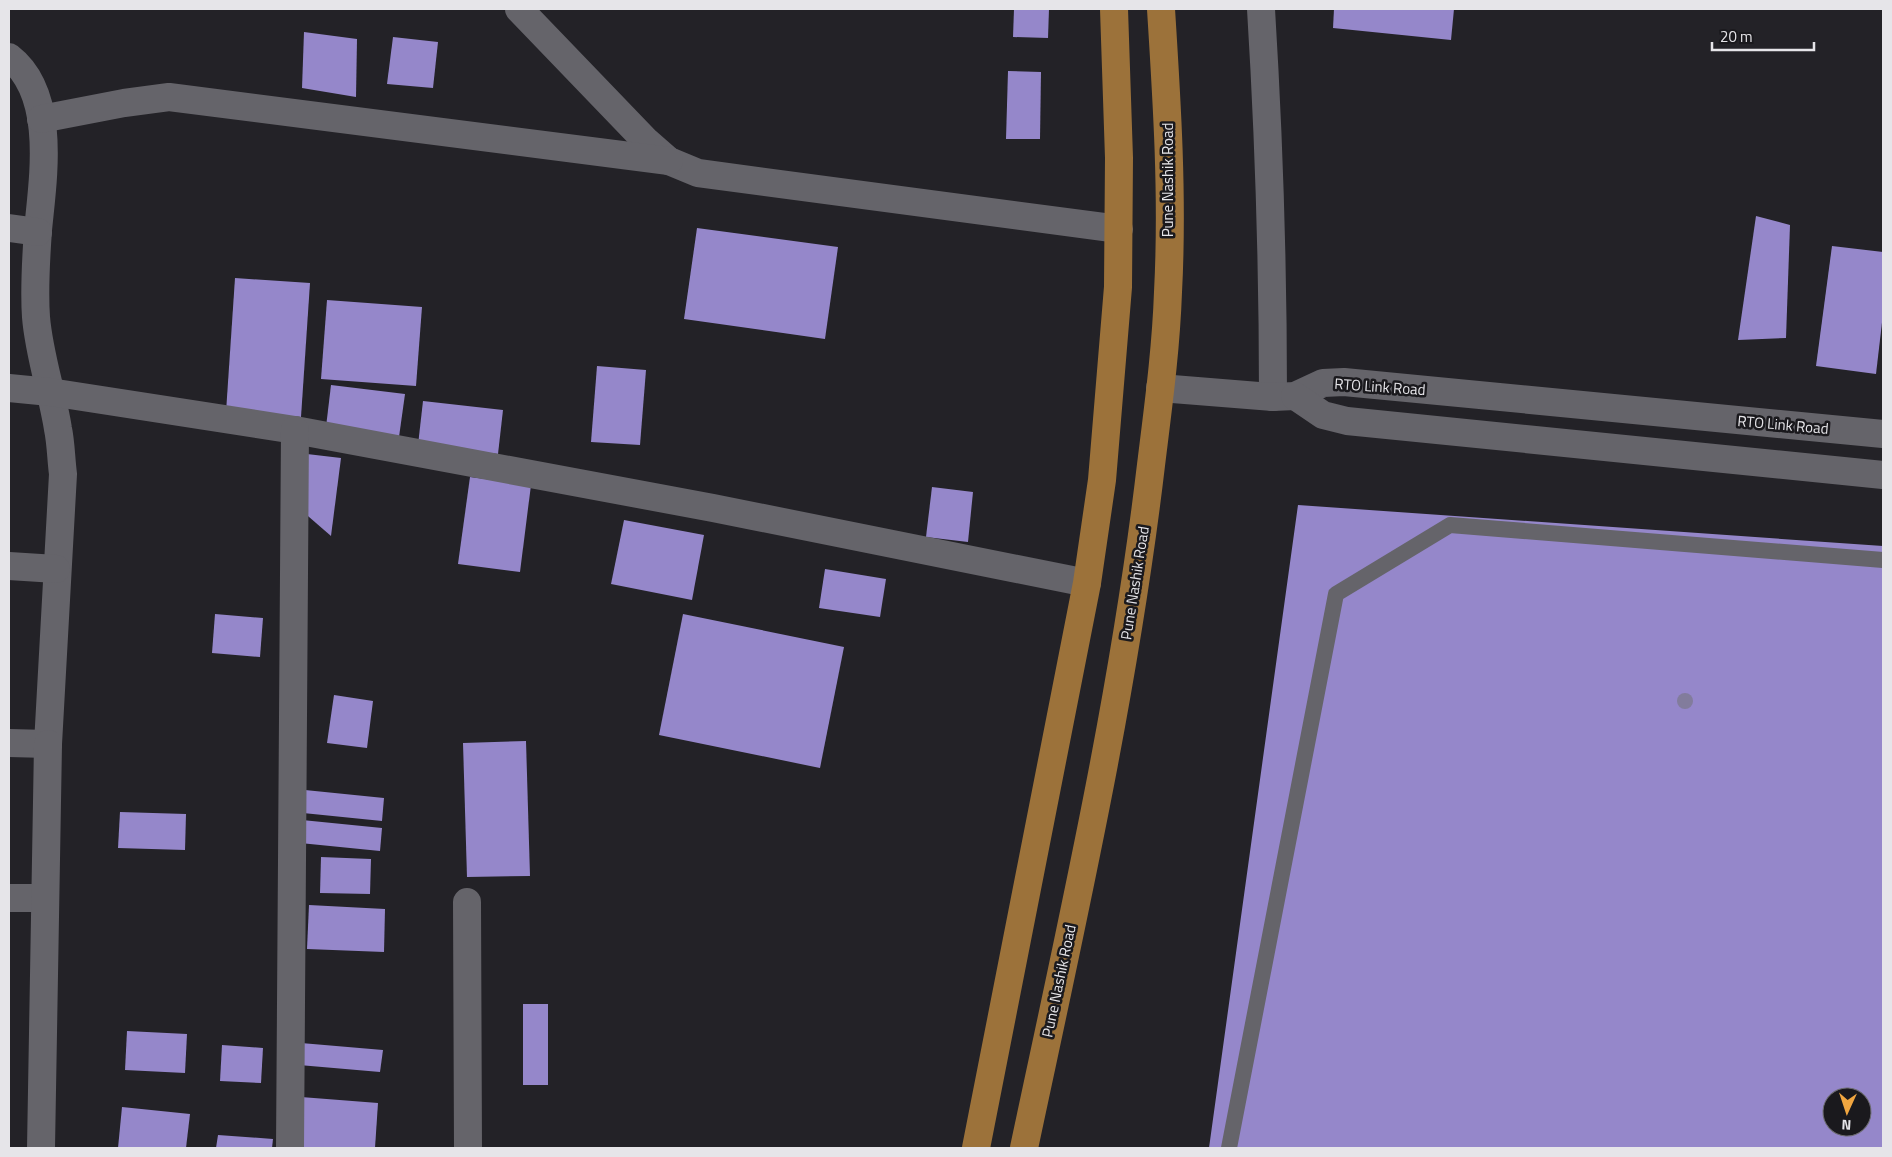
<svg xmlns="http://www.w3.org/2000/svg" width="1892" height="1157" viewBox="0 0 1892 1157" font-family="'Titillium Web',sans-serif">
  <rect width="100%" height="100%" fill="#232227"/>
  <!-- building -->
  <g fill="#9587ca" fill-rule="evenodd">
    <polygon points="1014,9 1049,9 1048,38 1013,37"/>
    <polygon points="1334,9 1454,9 1451,40 1333,28"/>
    <polygon points="304,32 357,39 356,97 302,88"/>
    <polygon points="393,37 438,42 433,88 387,84"/>
    <polygon points="1008,71 1041,72 1040,139 1006,139"/>
    <polygon points="1756,216 1790,225 1786,338 1738,340"/>
    <polygon points="697,228 838,247 825,339 684,319"/>
    <polygon points="1832,246 1883,252 1883,314 1876,374 1816,366"/>
    <polygon points="235,278 310,283 301,417 226,412"/>
    <polygon points="327,300 422,307 416,386 321,379"/>
    <polygon points="597,366 646,370 640,445 591,442"/>
    <polygon points="331,385 405,394 399,437 326,427"/>
    <polygon points="423,401 503,410 498,454 418,445"/>
    <polygon points="307,454 341,458 331,536 301,510"/>
    <polygon points="470,477 531,485 520,572 458,564"/>
    <polygon points="932,487 973,492 968,542 926,537"/>
    <path d="M1298 505 1883 546V1148H1209ZM1832 1097H1862V1127H1832Z"/>
    <polygon points="624,520 704,535 692,600 611,584"/>
    <polygon points="825,569 886,579 880,617 819,608"/>
    <polygon points="215,614 263,618 260,657 212,653"/>
    <polygon points="683,614 844,647 820,768 659,735"/>
    <polygon points="334,695 373,701 367,748 327,743"/>
    <polygon points="526,741 530,876 467,877 463,743"/>
    <polygon points="305,790 384,798 382,821 303,813"/>
    <polygon points="120,812 186,814 185,850 118,848"/>
    <polygon points="302,820 382,828 380,851 300,843"/>
    <polygon points="321,857 371,859 370,894 320,893"/>
    <polygon points="309,905 385,909 384,952 307,949"/>
    <rect x="523" y="1004" width="25" height="81"/>
    <polygon points="127,1031 187,1034 185,1073 125,1070"/>
    <polygon points="301,1043 383,1050 380,1072 299,1065"/>
    <polygon points="222,1045 263,1048 261,1083 220,1081"/>
    <polygon points="301,1097 378,1103 375,1148 297,1148"/>
    <polygon points="122,1107 190,1114 186,1148 118,1148"/>
    <polygon points="218,1135 273,1139 272,1148 216,1148"/>
  </g>
  <g fill="none" stroke-linecap="round" stroke-linejoin="round">
    <!-- service -->
    <polyline stroke="#65646a" stroke-width="16" points="1229,1148 1336,594 1450,525 1883,560"/>
    <!-- minor -->
    <g stroke="#65646a" stroke-width="28">
      <polyline points="519,9 645,140 669,161 698,173 1119,229"/>
      <path d="M1261 9C1269 138 1273 267 1273 397"/>
      <path d="M9 57C57 94 43 178 38 230 36 258 34 289 36 317 39 355 52 391 58 429 61 443 61 459 63 474L48 744 9 743"/>
      <polyline points="41,119 124,103 169,97 669,161"/>
      <polyline points="9,228 38,232"/>
      <polyline points="9,388 50,392 295,430 713,508 1087,583"/>
      <polyline points="9,566 56,569"/>
      <polyline points="9,898 45,898"/>
      <polyline points="467,902 468,1148"/>
      <polyline points="41,1148 48,744"/>
      <polyline points="290,1148 295,430"/>
    </g>
    <!-- secondary -->
    <g stroke="#65646a" stroke-width="28">
      <polyline points="1160,388 1273,397 1295,396 1323,383 1344,382 1883,434"/>
      <polyline points="1295,396 1323,415 1347,421 1883,475"/>
    </g>
    <!-- trunk -->
    <g stroke="#9c723a" stroke-width="28">
      <polyline points="976,1148 1087,583 1102,480 1118,287 1119,158 1114,9"/>
      <path d="M1024 1148C1072 922 1124 695 1151 465 1158 408 1166 350 1168 292 1173 198 1167 103 1161 9"/>
    </g>
  </g>
  <!-- trees -->
  <circle fill="#827c9c" cx="1685" cy="701" r="8"/>
  <g text-anchor="middle" stroke-width="5" stroke-linejoin="round" paint-order="stroke">
    <!-- street labels -->
    <g font-size="15" fill="#e6e5e9" stroke="#1a191d">
      <text transform="translate(1168 180) rotate(-90)" y="5">Pune Nashik Road</text>
      <text transform="translate(1380 387) rotate(4)" y="5">RTO Link Road</text>
      <text transform="translate(1783 425) rotate(5)" y="5">RTO Link Road</text>
      <text transform="translate(1135 583) rotate(-81)" y="5">Pune Nashik Road</text>
      <text transform="translate(1059 981) rotate(-78)" y="5">Pune Nashik Road</text>
    </g>
  </g>
  <!-- border -->
  <rect width="1892" height="1157" fill="none" stroke="#e6e5e9" stroke-width="20"/>
  <!-- north arrow -->
  <g transform="translate(1847 1112) rotate(183)"><circle r="24" fill="#1a191d" stroke="#6c6b6f"/>
  <path d="M0-4L9 19L0 12L-9 19Z" fill="#f1a640"/>
  <text y="-8" font-size="14" font-weight="bold" text-anchor="middle" fill="#e6e5e9">N</text>
  </g>
  <!-- scale -->
  <path d="M1712 42v8h102v-8" fill="none" stroke="#e6e5e9" stroke-width="2.5"/>
  <text x="1720" y="42" font-size="15" fill="#e6e5e9" stroke="#1a191d" stroke-width="4" paint-order="stroke">20 m</text>
</svg>
